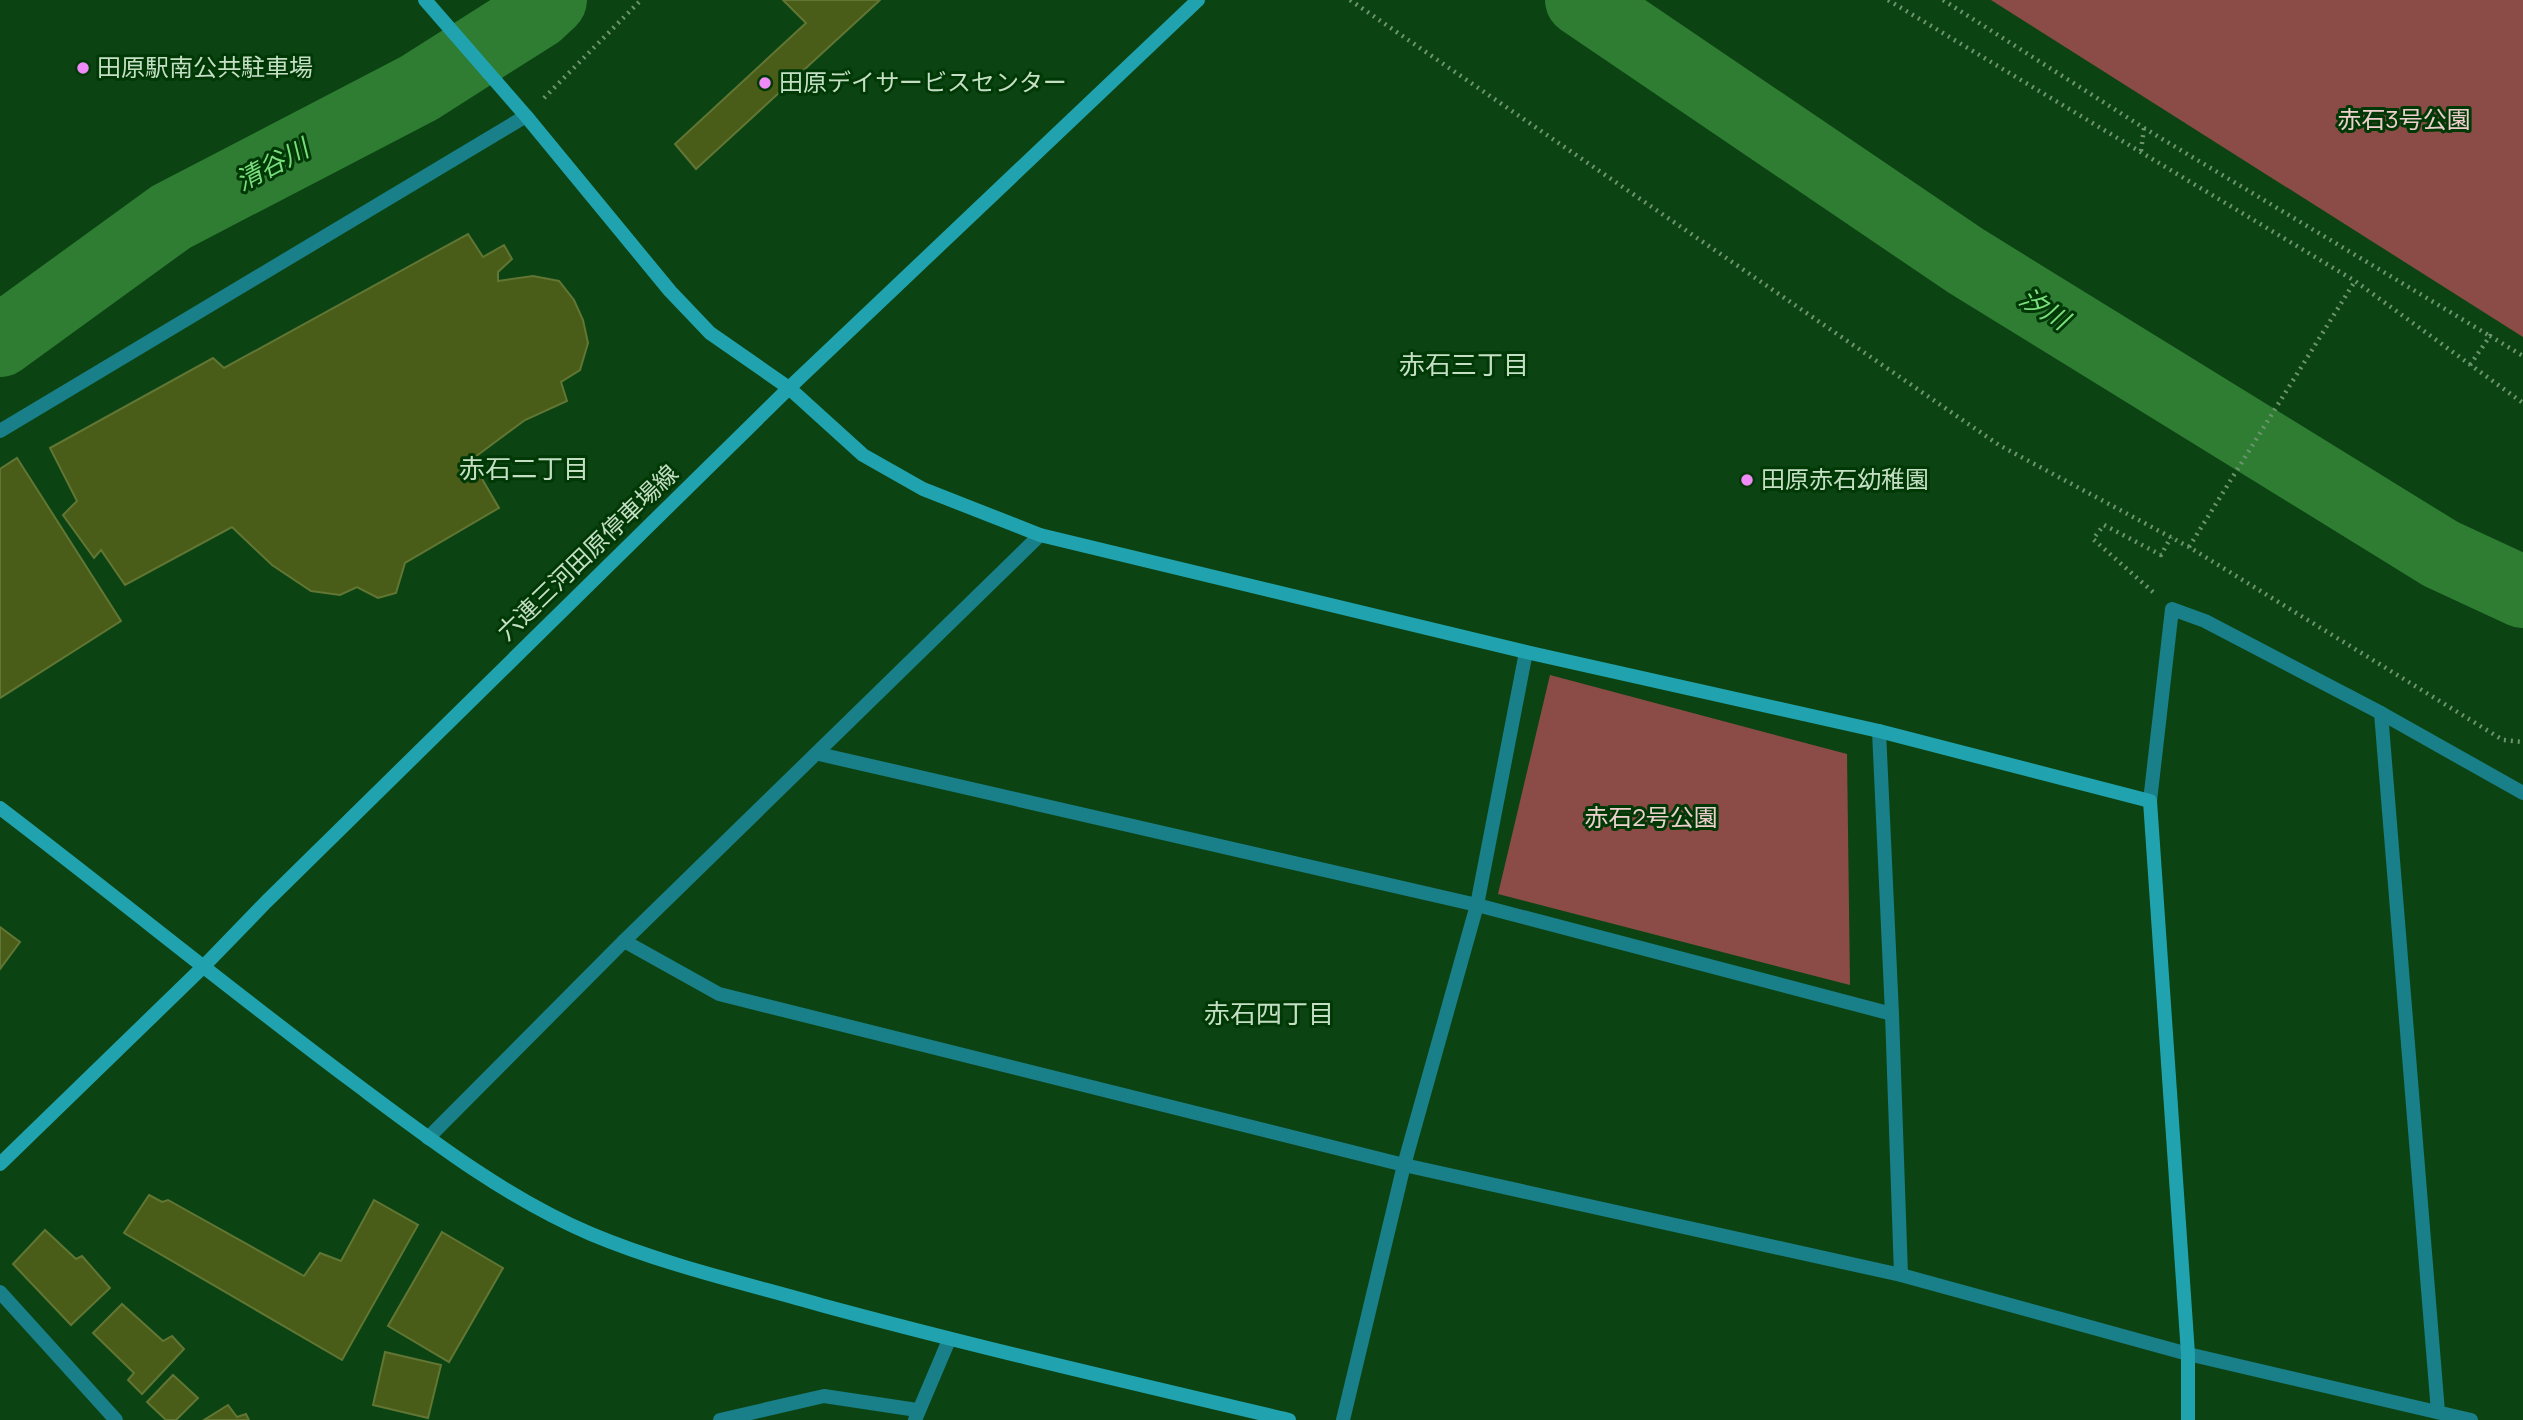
<svg xmlns="http://www.w3.org/2000/svg" width="2523" height="1420" viewBox="0 0 2523 1420" font-family="Manrope,'Noto Sans JP',sans-serif">
  <rect width="100%" height="100%" fill="#0c4312"/>
  <!-- green -->
  <g fill="#8b4c48">
    <polygon points="1991,0 2523,0 2523,337"/>
    <polygon points="1550,675 1847,754 1850,985 1498,894"/>
  </g>
  <g fill="none" stroke-linecap="round" stroke-linejoin="round">
    <!-- river -->
    <g stroke="#2e7d33" stroke-width="72">
      <polyline points="1581,0 1966,261 2441,554 2523,592"/>
      <polyline points="0,341 171,217 419,88 537,13 551,0"/>
    </g>
  </g>
  <!-- building -->
  <g fill="#495d18" stroke="#617634" stroke-width="2">
    <polygon points="783,0 880,0 696,169 675,144 806,23"/>
    <polygon points="468,234 483,257 504,245 512,259 498,272 498,281 533,276 559,281 574,300 583,320 588,343 580,370 561,382 567,401 525,420 471,460 499,508 405,563 396,593 378,598 357,587 340,595 311,591 272,565 232,527 125,585 101,550 94,558 63,515 77,501 50,448 213,358 224,368"/>
    <polygon points="17,458 121,621 0,698 0,469"/>
    <polygon points="0,927 20,942 0,969"/>
    <polygon points="149,1195 162,1202 168,1200 304,1276 320,1253 341,1261 374,1200 418,1225 342,1360 124,1233"/>
    <polygon points="45,1230 76,1259 82,1256 110,1288 71,1325 13,1264"/>
    <polygon points="442,1232 503,1268 449,1362 388,1326"/>
    <polygon points="122,1304 163,1341 172,1336 184,1349 142,1394 128,1380 134,1373 93,1333"/>
    <polygon points="385,1352 441,1365 428,1418 373,1405"/>
    <polygon points="173,1375 198,1398 176,1420 166,1420 147,1402"/>
    <polygon points="228,1405 237,1417 246,1414 249,1420 204,1420"/>
  </g>
  <g fill="none" stroke-linecap="round" stroke-linejoin="round">
    <!-- path -->
    <g stroke="#6c946e" stroke-width="4.5" stroke-dasharray="2 5" stroke-linecap="butt">
      <polyline points="1350,0 1999,445 2189,547 2503,740 2523,742"/>
      <polyline points="1888,0 2355,281 2523,403"/>
      <polyline points="1943,0 2144,128 2490,336"/>
      <polyline points="544,98 641,0"/>
      <polyline points="2141,151 2144,128"/>
      <polyline points="2470,365 2490,336 2523,356"/>
      <polyline points="2189,547 2355,281"/>
      <polyline points="2153,592 2093,539 2104,525 2161,555 2171,537"/>
    </g>
    <!-- street -->
    <g stroke="#197f88" stroke-width="14">
      <polyline points="0,431 526,116"/>
      <polyline points="2381,713 2438,1412"/>
      <polyline points="1879,731 1892,1014 1901,1275"/>
      <polyline points="819,754 1477,905 1892,1014"/>
      <polyline points="2150,801 2172,609 2205,621 2381,713 2523,793"/>
      <polyline points="624,941 719,994 1404,1165 1901,1275 2188,1354 2471,1420"/>
      <polyline points="428,1138 624,941 1040,535"/>
      <polyline points="0,1292 116,1420"/>
      <polyline points="720,1420 824,1396 917,1410"/>
      <polyline points="915,1420 949,1340"/>
      <polyline points="1343,1420 1404,1165 1477,905 1526,652"/>
    </g>
    <!-- secondary -->
    <g stroke="#20a3ae" stroke-width="14">
      <polyline points="425,0 526,116 670,291 710,333 789,388 863,455 923,489 1040,535 1526,652 1879,731 2150,801 2188,1354 2188,1420"/>
      <path d="M0 808C118 898 233 992 352 1081 427 1137 504 1197 591 1234 665 1265 744 1283 821 1305 976 1347 1132 1383 1289 1420"/>
      <polyline points="0,1164 204,966 266,902 789,388 1198,0"/>
    </g>
  </g>
  <!-- markers -->
  <g fill="#ef8bf7" stroke="#003806" stroke-width="2.5">
    <circle cx="83" cy="68" r="7"/>
    <circle cx="765" cy="83" r="7"/>
    <circle cx="1747" cy="480" r="7"/>
  </g>
  <g text-anchor="middle" stroke-width="6" stroke-linejoin="round" paint-order="stroke">
    <!-- poi labels -->
    <g font-size="24" fill="#c4dfc3" stroke="#003806" text-anchor="start">
      <text x="97" y="76">田原駅南公共駐車場</text>
      <text x="779" y="91">田原デイサービスセンター</text>
      <text x="1761" y="488">田原赤石幼稚園</text>
    </g>
    <!-- park labels -->
    <g font-size="24" fill="#edd0cd" stroke="#003806">
      <text x="2404" y="128">赤石3号公園</text>
      <text x="1651" y="826">赤石2号公園</text>
    </g>
    <!-- street labels -->
    <g font-size="24" fill="#c4dfc3" stroke="#003806">
      <text transform="translate(588 553) rotate(-44)" y="8">六連三河田原停車場線</text>
    </g>
    <!-- water labels -->
    <g font-size="26" font-style="italic" fill="#79dd7b" stroke="#003806">
      <text transform="translate(272 165) rotate(-28)" y="9">清谷川</text>
      <text transform="translate(2044 309) rotate(32)" y="9">汐川</text>
    </g>
    <!-- neighbourhood labels -->
    <g font-size="26" fill="#c4dfc3" stroke="#003806">
      <text x="1464" y="374">赤石三丁目</text>
      <text x="524" y="478">赤石二丁目</text>
      <text x="1269" y="1023">赤石四丁目</text>
    </g>
  </g>
</svg>
